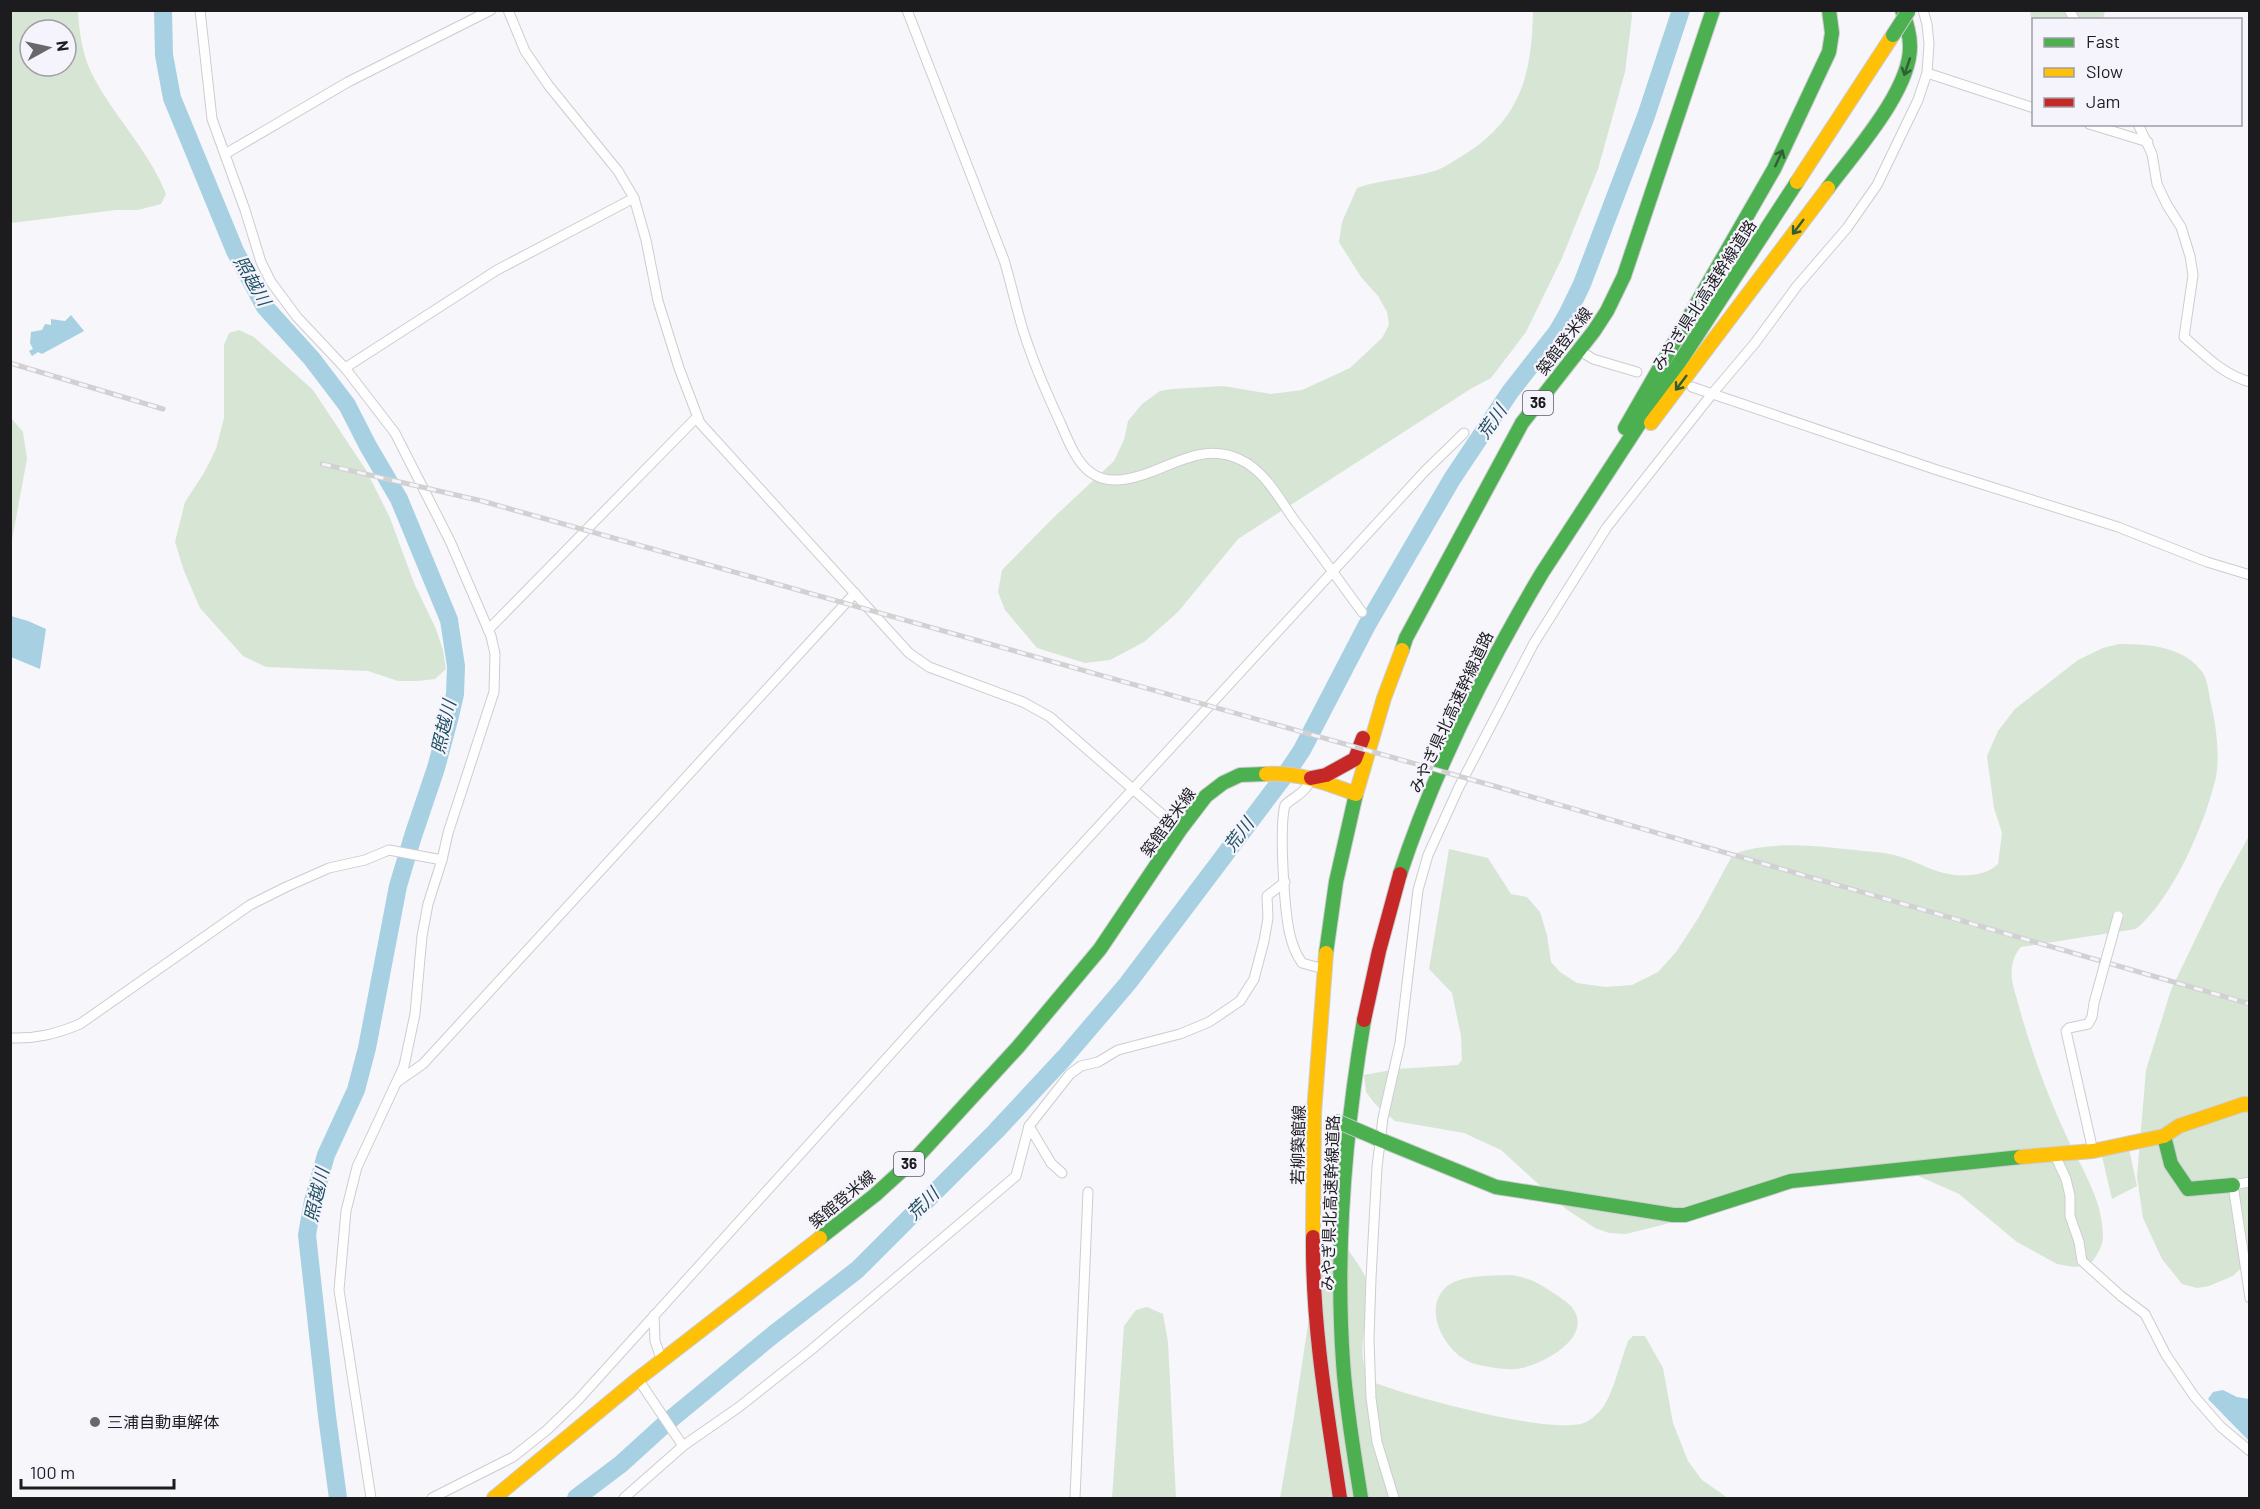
<svg xmlns="http://www.w3.org/2000/svg" width="2260" height="1509" viewBox="0 0 2260 1509" font-family="Barlow,'Noto Sans JP',sans-serif">
  <rect width="100%" height="100%" fill="#f6f6fb"/>
  <!-- green -->
  <g fill="#d7e6d4" fill-rule="evenodd">
    <path d="M10 11H78C79 30 82 52 90 70 111 114 148 148 166 194L161 204 138 210H116L11 223ZM30 30H66V66H30Z"/>
    <path d="M1533 11H1631L1632 16 1625 72 1598 169 1562 258 1526 332 1491 378 1472 388 1238 539 1178 612 1144 642 1110 660 1085 663 1037 648 1005 610 998 592 1002 570 1052 519 1114 461 1124 440 1128 421 1142 404 1160 391 1172 389 1223 386 1271 394 1302 390 1350 368 1382 338 1389 325 1387 312 1378 296 1361 277 1339 242 1342 222 1357 188C1382 179 1408 179 1434 171 1443 169 1453 161 1462 156 1520 121 1532 75 1533 11Z"/>
    <polygon points="2030,11 2105,11 2103,19 2034,20 2033,30"/>
    <polygon points="239,330 254,337 313,390 366,470 390,518 414,583 436,629 443,650 446,669 435,679 418,681 398,681 368,671 266,667 243,656 200,608 184,571 175,542 185,502 204,473 216,449 224,418 224,345 229,333"/>
    <polygon points="11,418 23,432 27,459 11,545"/>
    <path d="M2119 644C2149 644 2184 646 2203 673 2208 681 2209 695 2211 704 2216 724 2220 756 2216 777 2205 824 2173 898 2136 929L2021 947C2016 953 2013 958 2012 967 2010 979 2015 992 2018 1003 2030 1048 2046 1091 2065 1133 2080 1166 2103 1199 2103 1236 2103 1247 2096 1256 2090 1265L2074 1267 2057 1264 2017 1242 1959 1194 1914 1174 1832 1175 1662 1225 1626 1234 1609 1233 1595 1228 1566 1209 1501 1150 1464 1133 1395 1121 1375 1104 1366 1092 1364 1075 1397 1069 1458 1065 1462 1060 1461 1036 1452 993 1429 969 1449 849 1488 858 1511 894 1527 897 1540 912 1547 935 1551 962 1560 972 1577 983 1605 987 1632 985 1658 972 1676 952 1699 917 1733 854C1774 840 1815 846 1856 850 1870 852 1885 852 1898 856 1917 861 1934 873 1955 875 1970 876 1987 875 1998 864L2002 833 1994 808 1987 756 1998 731 2015 709 2078 660 2103 648Z"/>
    <polygon points="2249,836 2249,1263 2245,1264 2233,1276 2209,1286 2197,1288 2182,1284 2162,1259 2143,1218 2137,1177 2146,1070 2171,990 2220,888"/>
    <polygon points="2129,1149 2137,1186 2112,1199 2101,1152"/>
    <path d="M1338 1246H1346C1352 1257 1365 1271 1367 1283 1373 1319 1352 1345 1370 1381 1407 1396 1550 1435 1584 1423 1589 1421 1595 1416 1599 1412 1612 1400 1621 1359 1628 1341L1633 1336H1645L1663 1368 1673 1423 1688 1461 1702 1480 1728 1498H1280L1294 1417 1317 1265 1327 1249Z"/>
    <path d="M1511 1275C1526 1277 1539 1283 1552 1292 1558 1296 1566 1301 1571 1306 1597 1337 1541 1366 1516 1369 1503 1370 1488 1367 1475 1364 1448 1357 1421 1312 1445 1288 1459 1274 1493 1276 1511 1275Z"/>
    <polygon points="1147,1307 1163,1314 1168,1342 1176,1498 1112,1498 1124,1326 1136,1310"/>
  </g>
  <!-- water -->
  <g fill="#a7d0e2">
    <polygon points="71,315 84,331 42,354 38,352 32,356 29,351 33,349 30,343 31,332 42,330 45,324 51,325 51,319 65,321"/>
    <polygon points="11,616 28,621 46,629 40,669 11,657"/>
    <polygon points="2223,1390 2237,1397 2249,1399 2249,1441 2208,1399 2213,1392"/>
  </g>
  <g fill="none" stroke-linecap="round" stroke-linejoin="round">
    <!-- river -->
    <g stroke="#a7d0e2" stroke-width="18">
      <polyline points="163,10 164,55 172,98 235,251 265,307 312,359 347,405 368,446 399,499 449,620 456,666 455,694 450,716 436,768 413,836 398,886 367,1048 356,1090 326,1155 313,1201 307,1235 327,1416 338,1498"/>
      <polyline points="576,1498 621,1464 665,1424 774,1334 857,1270 996,1131 1064,1058 1128,983 1288,771 1302,750 1367,625 1452,479 1510,392 1557,332 1568,313 1582,284 1646,116 1681,10"/>
    </g>
    <defs>
      <g id="street">
        <polyline points="200,10 212,119 245,210 261,262 271,282 297,317 345,368 395,433 450,541 491,636 495,654 494,692 448,833 442,860 428,904 422,936 415,1014 404,1066 357,1167 346,1211 339,1290 371,1498"/>
        <polyline points="508,10 525,51 549,86 618,171 634,198 646,240 658,301 679,368 700,423 909,653 929,667 1023,702 1050,717 1180,830"/>
        <path d="M907 10 1004 260C1011 283 1016 307 1023 330 1033 362 1046 392 1060 422 1067 438 1076 462 1090 472 1108 486 1132 479 1151 472 1182 460 1209 444 1241 460 1265 471 1280 500 1295 521 1318 551 1340 582 1362 612"/>
        <polyline points="2069,10 2075,20"/>
        <polyline points="1927,73 2034,108"/>
        <polyline points="2089,124 2148,142"/>
        <path d="M2138 124 2152 154 2157 184 2167 205 2181 227 2190 256 2193 275 2184 337C2205 355 2222 374 2250 382"/>
        <polyline points="225,154 348,82 491,10"/>
        <polyline points="1579,350 1593,359 1637,372"/>
        <polyline points="345,368 497,270 634,198"/>
        <polyline points="1692,387 1937,470 2118,527 2207,562 2250,575"/>
        <polyline points="488,630 697,417"/>
        <path d="M1311 778C1307 792 1295 796 1285 805 1279 828 1284 919 1292 942 1294 949 1298 957 1302 963L1324 969"/>
        <path d="M10 1038C36 1039 56 1034 80 1024L250 905 286 887 329 868 365 860 389 850 442 860"/>
        <polyline points="397,1082 423,1064 855,593"/>
        <polyline points="1029,1126 1070,1074 1081,1066 1098,1062 1118,1050 1180,1034 1209,1022 1240,1001 1254,979 1264,941 1268,918 1267,896 1285,882"/>
        <polyline points="2093,1151 2066,1031 2069,1028 2088,1024 2092,1017 2094,1003"/>
        <polyline points="2054,1153 2066,1179 2070,1196 2070,1216 2079,1242 2082,1261 2121,1296 2145,1314 2166,1355 2194,1396 2221,1427 2250,1451"/>
        <polyline points="2250,1182 2233,1185 2250,1298"/>
        <polyline points="654,1315 655,1341 662,1361"/>
        <polyline points="638,1379 683,1446"/>
        <polyline points="432,1498 513,1457 547,1430 578,1400 932,1008 1425,471 1464,433"/>
        <polyline points="624,1498 683,1446 739,1407 811,1350 1016,1176 1029,1126 1051,1163 1062,1173"/>
        <polyline points="1075,1498 1088,1192"/>
        <polyline points="1394,1498 1377,1442 1371,1398 1369,1339 1371,1278 1377,1167 1383,1118 1400,1043 1418,890 1428,855 1459,787 1534,643 1607,527 1712,394 1755,343 1797,286 1847,228 1877,185 1918,100 1927,73 1929,44 1927,24 1923,10"/>
      </g>
      <g id="fast">
        <path d="M1828 188C1854 153 1911 90 1910 46 1910 33 1906 22 1902 10"/>
        <polyline points="1625,428 1774,169 1829,52 1832,33 1829,10"/>
        <polyline points="1402,650 1406,638 1522,423 1594,331 1607,311 1624,276 1713,10"/>
        <path d="M1400 874C1435 768 1485 669 1542 573L1797 182"/>
        <polyline points="1326,953 1336,882 1356,794"/>
        <polyline points="2164,1136 2171,1164 2188,1189 2233,1185"/>
        <polyline points="1376,1138 1496,1187 1673,1215 1685,1215 1791,1181 2021,1157"/>
        <polyline points="820,1238 875,1195 919,1155 1018,1047 1100,949 1180,830 1206,796 1223,783 1240,775 1266,774"/>
        <path d="M1361 1498C1354 1453 1346 1408 1343 1362 1335 1248 1345 1132 1364 1020"/>
      </g>
      <g id="slow">
        <polyline points="1797,182 1893,35"/>
        <polyline points="1651,423 1828,188"/>
        <path d="M1266 774C1298 772 1326 783 1356 794L1384 698 1402 650"/>
        <polyline points="2021,1157 2093,1151 2164,1136 2179,1126 2244,1104 2250,1105"/>
        <polyline points="1313,1237 1314,1113 1326,953"/>
        <polyline points="494,1498 638,1379 820,1238"/>
      </g>
      <g id="jam">
        <polyline points="1311,778 1326,775 1355,759 1363,738"/>
        <polyline points="1364,1020 1379,951 1400,874"/>
        <path d="M1313 1237C1312 1325 1327 1411 1340 1498"/>
      </g>
    </defs>
    <!-- street casing -->
    <use href="#street" stroke="#cdcdd1" stroke-width="11"/>
    <!-- fast casing -->
    <use href="#fast" stroke="#cdcdd1" stroke-width="16"/>
    <!-- slow casing -->
    <use href="#slow" stroke="#cdcdd1" stroke-width="16"/>
    <!-- jam casing -->
    <use href="#jam" stroke="#cdcdd1" stroke-width="16"/>
    <!-- street -->
    <use href="#street" stroke="#fefefe" stroke-width="9"/>
    <!-- fast -->
    <use href="#fast" stroke="#4caf50" stroke-width="14"/>
    <!-- slow -->
    <use href="#slow" stroke="#ffc107" stroke-width="14"/>
    <!-- jam -->
    <use href="#jam" stroke="#c62828" stroke-width="14"/>
    <defs>
      <g id="rail">
        <polyline points="10,363 163,409"/>
        <polyline points="322,464 482,501 1494,786 2250,1004"/>
      </g>
    </defs>
    <!-- rail casing -->
    <use href="#rail" stroke="#d1d1d1" stroke-width="5"/>
    <!-- rail -->
    <use href="#rail" stroke="#f5f4fd" stroke-width="3" stroke-dasharray="9" stroke-linecap="butt"/>
    <defs>
      <polyline id="street-bridge" points="2094,1003 2118,916"/>
      <g id="fast-bridge">
        <polyline points="1893,35 1909,10"/>
        <polyline points="1336,1121 1376,1138"/>
      </g>
    </defs>
    <!-- street-bridge casing -->
    <use href="#street-bridge" stroke="#cdcdd1" stroke-width="11" stroke-linecap="butt"/>
    <!-- fast-bridge casing -->
    <use href="#fast-bridge" stroke="#cdcdd1" stroke-width="16" stroke-linecap="butt"/>
    <!-- street-bridge -->
    <use href="#street-bridge" stroke="#fefefe" stroke-width="9"/>
    <!-- fast-bridge -->
    <use href="#fast-bridge" stroke="#4caf50" stroke-width="14"/>
  </g>
  <!-- one-way arrows -->
  <defs><path id="oneway-shaft" d="M-6 0H5M1.5-3L5.5 0L1.5 3" fill="none" stroke-width="1.6" stroke-linecap="round" stroke-linejoin="round" transform="scale(1.5)"/></defs>
  <g stroke="#325e35">
    <use href="#oneway-shaft" transform="translate(1907 67) rotate(109)"/>
    <use href="#oneway-shaft" transform="translate(1779 158) rotate(-65)"/>
    <use href="#oneway-shaft" transform="translate(1798 227) rotate(127)"/>
    <use href="#oneway-shaft" transform="translate(1681 383) rotate(127)"/>
  </g>
  <!-- markers -->
  <circle fill="#68686c" stroke="#f5f4fd" stroke-width="2" cx="95" cy="1422" r="6"/>
  <g text-anchor="middle" stroke-width="4.5" stroke-linejoin="round" paint-order="stroke">
    <!-- shield labels -->
    <g fill="#f5f4fd" stroke="#5d5d62" stroke-width="1.5">
      <rect x="1523" y="391" width="30" height="24" rx="4.5"/>
      <rect x="894" y="1152" width="30" height="24" rx="4.5"/>
    </g>
    <g font-size="15" font-weight="bold" fill="#1c1c1f">
      <text x="1538" y="408">36</text>
      <text x="909" y="1169">36</text>
    </g>
    <!-- street labels -->
    <g font-size="16" fill="#1c1c1f" stroke="#f5f4fd">
      <text transform="translate(1704 295) rotate(-57)" y="6">みやぎ県北高速幹線道路</text>
      <text transform="translate(1564 341) rotate(-53)" y="6">築館登米線</text>
      <text transform="translate(1451 712) rotate(-65)" y="6">みやぎ県北高速幹線道路</text>
      <text transform="translate(1168 822) rotate(-54)" y="6">築館登米線</text>
      <text transform="translate(1298 1145) rotate(-89)" y="6">若柳築館線</text>
      <text transform="translate(842 1199) rotate(-40)" y="6">築館登米線</text>
      <text transform="translate(1330 1203) rotate(-88)" y="6">みやぎ県北高速幹線道路</text>
    </g>
    <!-- poi labels -->
    <g font-size="16" fill="#1c1c1f" stroke="#f5f4fd" text-anchor="start">
      <text x="107" y="1428">三浦自動車解体</text>
    </g>
    <!-- water labels -->
    <g font-size="18" font-style="italic" fill="#205162" stroke="#f5f4fd">
      <text transform="translate(252 281) rotate(60)" y="6">照越川</text>
      <text transform="translate(1492 422) rotate(-55)" y="6">荒川</text>
      <text transform="translate(444 727) rotate(-77)" y="6">照越川</text>
      <text transform="translate(1239 835) rotate(-53)" y="6">荒川</text>
      <text transform="translate(317 1195) rotate(-77)" y="6">照越川</text>
      <text transform="translate(923 1204) rotate(-45)" y="6">荒川</text>
    </g>
  </g>
  <!-- border -->
  <rect width="2260" height="1509" fill="none" stroke="#1c1c1f" stroke-width="24"/>
  <!-- legend -->
  <rect x="2032" y="18" width="210" height="108" fill="#f5f4fd" stroke="#9e9ea4" stroke-width="1.5"/>
  <rect x="2044" y="38" width="30" height="9" fill="#4caf50" stroke="#9e9ea4" stroke-width="1.5"/>
  <text x="2086" y="48" font-size="18" fill="#1c1c1f">Fast</text>
  <rect x="2044" y="68" width="30" height="9" fill="#ffc107" stroke="#9e9ea4" stroke-width="1.5"/>
  <text x="2086" y="78" font-size="18" fill="#1c1c1f">Slow</text>
  <rect x="2044" y="98" width="30" height="9" fill="#c62828" stroke="#9e9ea4" stroke-width="1.5"/>
  <text x="2086" y="108" font-size="18" fill="#1c1c1f">Jam</text>
  <!-- north arrow -->
  <g transform="translate(48 48) rotate(82)"><circle r="28" fill="#f5f4fd" stroke="#9e9ea4" stroke-width="1.5"/>
  <path d="M0-4.5L10 22L0 15L-10 22Z" fill="#68686c"/>
  <text y="-9" font-size="16" font-weight="bold" text-anchor="middle" fill="#1c1c1f">N</text>
  </g>
  <!-- scale -->
  <path d="M21 1479v9h153v-9" fill="none" stroke="#1c1c1f" stroke-width="3"/>
  <text x="30" y="1479" font-size="18" fill="#1c1c1f" stroke="#f5f4fd" stroke-width="4.5" paint-order="stroke">100 m</text>
</svg>
